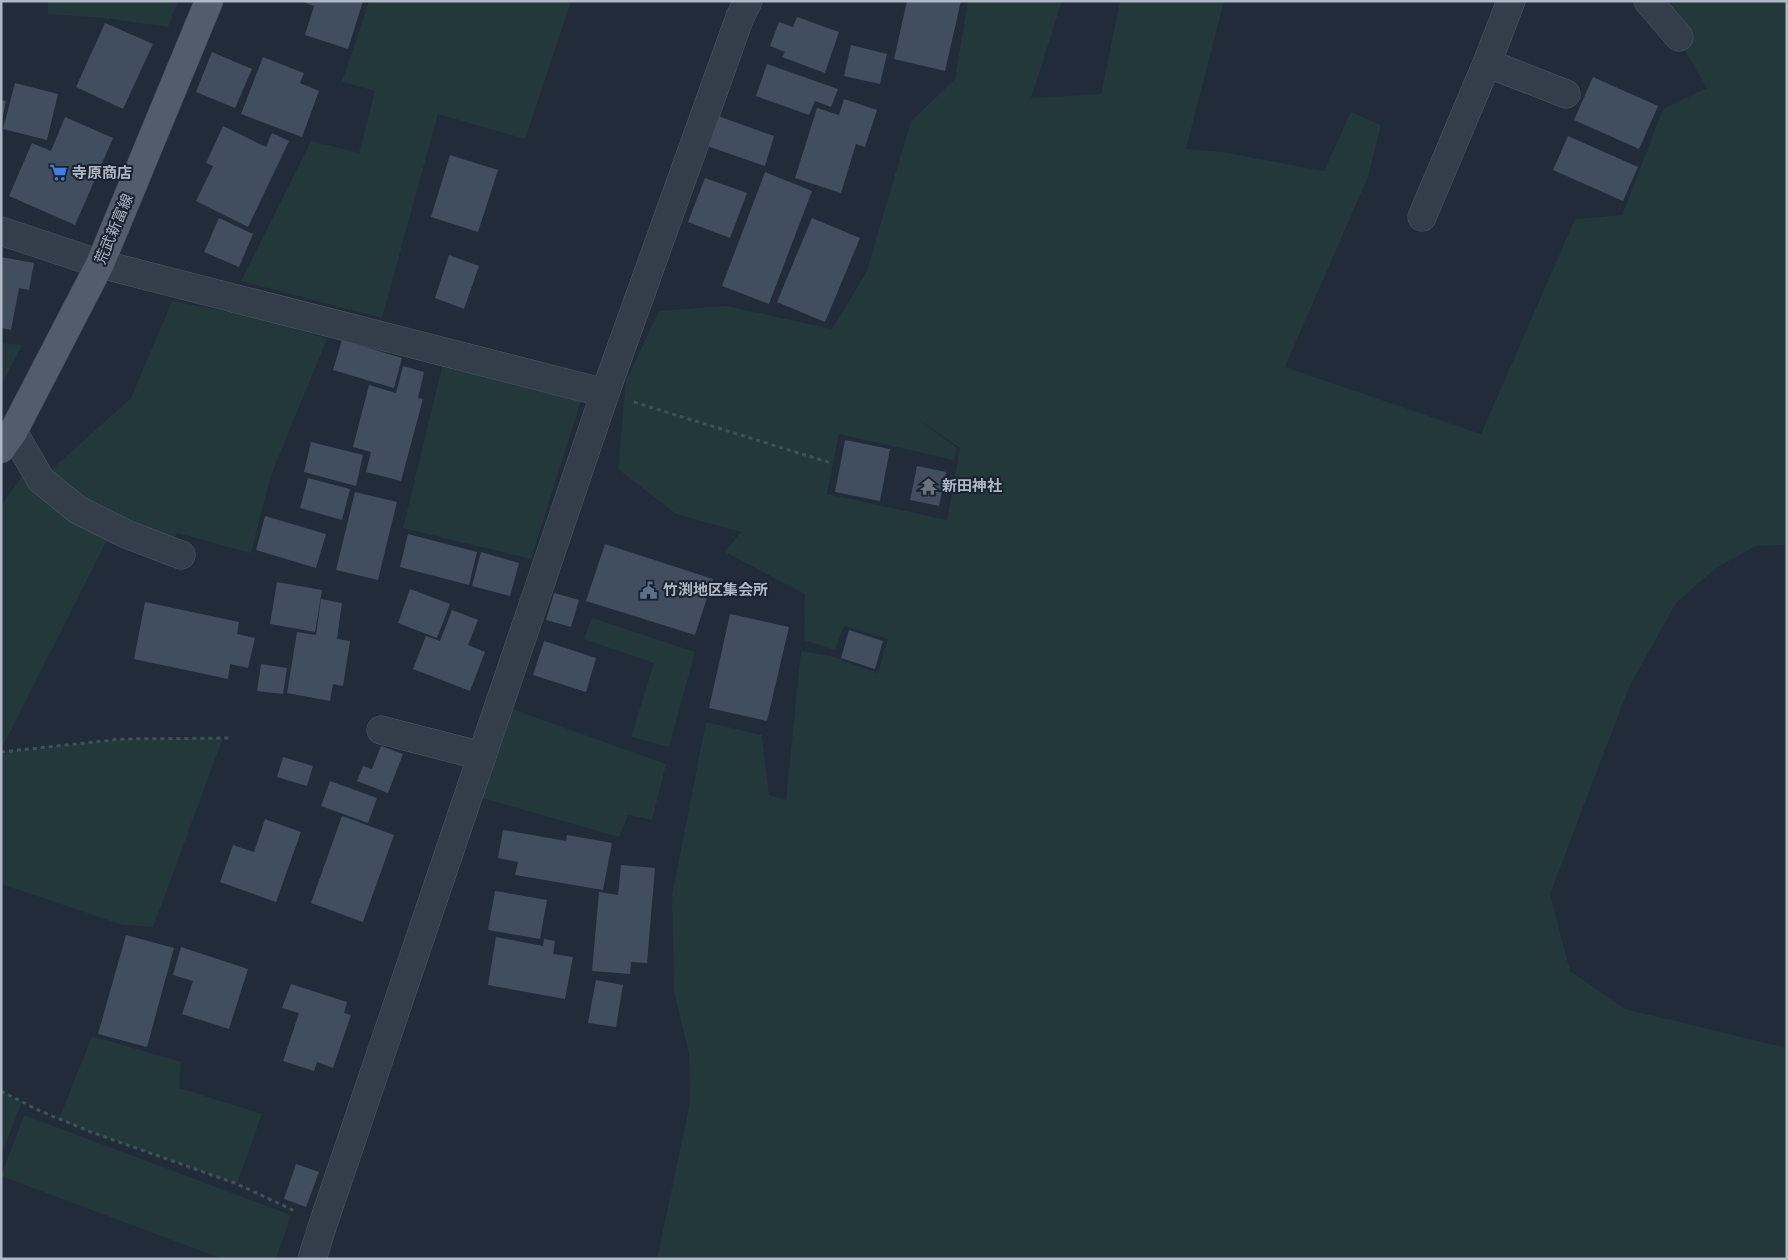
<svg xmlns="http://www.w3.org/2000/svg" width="1788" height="1260" viewBox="0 0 1788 1260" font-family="'Fira Sans Condensed','Noto Sans JP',sans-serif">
  <rect width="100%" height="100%" fill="#212b3a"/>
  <!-- green -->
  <g fill="#23383b" fill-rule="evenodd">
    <polygon points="48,1 178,1 168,27 105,18 48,14"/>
    <polygon points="369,1 571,1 525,139 438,114 382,318 241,281 311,141 359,153 375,91 342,82"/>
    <path d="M968 1H1062L1031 98 1101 94 1120 1H1224L1186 149 1222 152 1324 171 1351 112 1381 125 1368 177 1285 367 1481 434 1575 219 1622 215 1663 109 1707 88 1674 32 1648 1H1787V545L1756 546 1716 568 1676 603 1629 687 1550 894 1570 971 1625 1009 1787 1048V1259H657L690 1103 689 1054 674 991 672 895 706 722 762 735 769 795 786 800 801 651 830 656 878 673 888 639 844 626 835 650 804 640 805 594 725 552 741 532 676 514 618 469 626 381 659 311 727 306 832 329 866 273 911 121 955 79ZM914 416 960 448 947 520 827 494 839 434 954 460 957 448Z"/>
    <polygon points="172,301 261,318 327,339 271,475 251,553 177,533 169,550 113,528 1,750 1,506 31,464 41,479 131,398"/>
    <polygon points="1,343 22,345 1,385"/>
    <polygon points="443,363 581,401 531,559 403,528"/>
    <polygon points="592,618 695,652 669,747 631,737 654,663 584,639"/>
    <polygon points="512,709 666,764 652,820 628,815 619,837 482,798"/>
    <polygon points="223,738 153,927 123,925 1,884 1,752 122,739"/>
    <polygon points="92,1036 181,1062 179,1088 262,1114 237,1184 91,1132 59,1119"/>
    <polygon points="1,1091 22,1102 1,1155"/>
    <polygon points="24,1115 291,1215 276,1259 223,1259 1,1176"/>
  </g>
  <!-- building -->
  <g fill="#414e5f">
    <polygon points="363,1 348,49 305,35 314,6 300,1"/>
    <polygon points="907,1 961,1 945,71 894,59"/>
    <polygon points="797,17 839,32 825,73 782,57 785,52 770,46 779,22 793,27"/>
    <polygon points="105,23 153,44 123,109 76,87"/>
    <polygon points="851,45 887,54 880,84 844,76"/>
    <polygon points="212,52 252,69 235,108 196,92"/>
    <polygon points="263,57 304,73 300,83 319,91 302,137 241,114"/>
    <polygon points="767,64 838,89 831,107 815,101 809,115 756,96"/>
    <polygon points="1593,77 1658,106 1639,149 1574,120"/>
    <polygon points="15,83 58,94 47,140 3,129"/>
    <polygon points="844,99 877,110 865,147 856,144 841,193 795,178 817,108 839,115"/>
    <polygon points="1,100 6,101 2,121 1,121"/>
    <polygon points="718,116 774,136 765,166 707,146"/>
    <polygon points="65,117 113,138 75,225 9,196 32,143 51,151"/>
    <polygon points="223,126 266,147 272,133 289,141 248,227 196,201 213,166 206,163"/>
    <polygon points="1568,136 1638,167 1623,201 1553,170"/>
    <polygon points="450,155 498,170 478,232 431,217"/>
    <polygon points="765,172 812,191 769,304 722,286"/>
    <polygon points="705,178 747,193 730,238 688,222"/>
    <polygon points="219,218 253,234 239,267 204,252"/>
    <polygon points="812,218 860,238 825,322 777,302"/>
    <polygon points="449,255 479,266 464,309 435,298"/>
    <polygon points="1,257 34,263 29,290 19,288 11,330 1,328"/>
    <polygon points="342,340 402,358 394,388 333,370"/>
    <polygon points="403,366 424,372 418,398 423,399 401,481 366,472 371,452 353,447 369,385 396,393"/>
    <polygon points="845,440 890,449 880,501 835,492"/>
    <polygon points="311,442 363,455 356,486 304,472"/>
    <polygon points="917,466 946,472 939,506 910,500"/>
    <polygon points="308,478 350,489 342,520 300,508"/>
    <polygon points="355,492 397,502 378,580 336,570"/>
    <polygon points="265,516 326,534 316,568 256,550"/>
    <polygon points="408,534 477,552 469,585 400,567"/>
    <polygon points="605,544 713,579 695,635 586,601"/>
    <polygon points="481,552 519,563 510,596 472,586"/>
    <polygon points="277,582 322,590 315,632 270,624"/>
    <polygon points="410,589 450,604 437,638 398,623"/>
    <polygon points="554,593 579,600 571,627 546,620"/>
    <polygon points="321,599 342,603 337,639 350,641 343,686 333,684 330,701 287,693 297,632 316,635"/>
    <polygon points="145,602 239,622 237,634 255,638 248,668 230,664 228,679 134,659"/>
    <polygon points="452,610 478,620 468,645 485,652 470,691 413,669 426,636 440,641"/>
    <polygon points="730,614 789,627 767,721 709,708"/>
    <polygon points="849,630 883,641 875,669 841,658"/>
    <polygon points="544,641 596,658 586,692 533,675"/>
    <polygon points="261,664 287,668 283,694 257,691"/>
    <polygon points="381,746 403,754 388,793 357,781 363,766 372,769"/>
    <polygon points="283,757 313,766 307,786 277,777"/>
    <polygon points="330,781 377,798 368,823 321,806"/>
    <polygon points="342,816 394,835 363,922 311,903"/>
    <polygon points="265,819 301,832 276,902 220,882 233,845 254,852"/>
    <polygon points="503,830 566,841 567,835 612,843 603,890 515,875 518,862 498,858"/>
    <polygon points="621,865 655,868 647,963 631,962 630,974 592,971 599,892 618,895"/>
    <polygon points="495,891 547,900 540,939 488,930"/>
    <polygon points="126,935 174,948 147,1047 98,1034"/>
    <polygon points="496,937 543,946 544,939 555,941 553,954 573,957 565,999 488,985"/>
    <polygon points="181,947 248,969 229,1029 182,1014 193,981 173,975"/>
    <polygon points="596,980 623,985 616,1027 588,1023"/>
    <polygon points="291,984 347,1002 344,1013 351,1015 333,1068 317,1062 314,1071 283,1061 299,1013 282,1008"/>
    <polygon points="296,1164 319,1172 306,1207 284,1199"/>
  </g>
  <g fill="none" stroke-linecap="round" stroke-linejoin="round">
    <defs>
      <g id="minor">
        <polyline points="1648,1 1679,37"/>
        <polyline points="1487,63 1566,94"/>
        <polyline points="1422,217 1487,63 1511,1"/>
        <polyline points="1,231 100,264 605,393"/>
        <polyline points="13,432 41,480 78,510 126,534 181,555"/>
        <polyline points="381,730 482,756"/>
        <polyline points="312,1259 323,1224 605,393 740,17 748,1"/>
      </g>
      <polyline id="major" points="1,449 13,432 100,264 209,1"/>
    </defs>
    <!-- minor casing -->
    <use href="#minor" stroke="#4f5865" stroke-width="29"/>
    <!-- major casing -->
    <use href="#major" stroke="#3e4654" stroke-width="29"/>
    <!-- path -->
    <g stroke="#3d5456" stroke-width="3" stroke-dasharray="4 4" stroke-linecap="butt">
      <polyline points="634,402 831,463"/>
      <polyline points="1,752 122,739 232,738"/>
      <polyline points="1,1091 38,1110 91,1132 237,1184 295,1211"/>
    </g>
    <!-- minor -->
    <use href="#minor" stroke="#343d4a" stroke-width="28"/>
    <!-- major -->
    <use href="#major" stroke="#525c6b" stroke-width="28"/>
  </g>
  <!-- icons -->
  <defs>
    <symbol id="supermarket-bare" viewBox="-9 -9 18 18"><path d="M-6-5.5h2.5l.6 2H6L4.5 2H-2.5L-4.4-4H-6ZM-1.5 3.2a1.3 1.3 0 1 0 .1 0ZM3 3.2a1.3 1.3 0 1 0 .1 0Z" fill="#3f7fe0" stroke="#1a222f" stroke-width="2.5" paint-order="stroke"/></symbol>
    <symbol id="temple-bare" viewBox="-9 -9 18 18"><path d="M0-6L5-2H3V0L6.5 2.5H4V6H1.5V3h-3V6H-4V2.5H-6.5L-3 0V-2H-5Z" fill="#6b7280" stroke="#1a222f" stroke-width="2.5" paint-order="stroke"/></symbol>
    <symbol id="civic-bare" viewBox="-9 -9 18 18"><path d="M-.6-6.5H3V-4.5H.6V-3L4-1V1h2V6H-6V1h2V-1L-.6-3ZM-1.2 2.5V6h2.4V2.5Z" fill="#5c6f8a" stroke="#1a222f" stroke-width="2.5" paint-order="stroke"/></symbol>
  </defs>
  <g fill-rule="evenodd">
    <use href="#supermarket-bare" x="46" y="160" width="25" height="25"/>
    <use href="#temple-bare" x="916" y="474" width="25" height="25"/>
    <use href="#civic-bare" x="636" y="578" width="25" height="25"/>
  </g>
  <g text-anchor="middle" stroke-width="4" stroke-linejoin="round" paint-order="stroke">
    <!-- poi labels -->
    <g font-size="15" font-weight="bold" fill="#afb8c7" stroke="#1a222f" text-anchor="start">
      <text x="72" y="178">寺原商店</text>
      <text x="942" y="491">新田神社</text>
      <text x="663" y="595">竹渕地区集会所</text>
    </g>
    <!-- street labels -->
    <g font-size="15" fill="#afb8c7" stroke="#1a222f">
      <text transform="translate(114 229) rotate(-67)" y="5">荒武新富線</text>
    </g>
  </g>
  <!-- border -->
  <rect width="1788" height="1260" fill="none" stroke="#afb8c7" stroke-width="5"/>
</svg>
